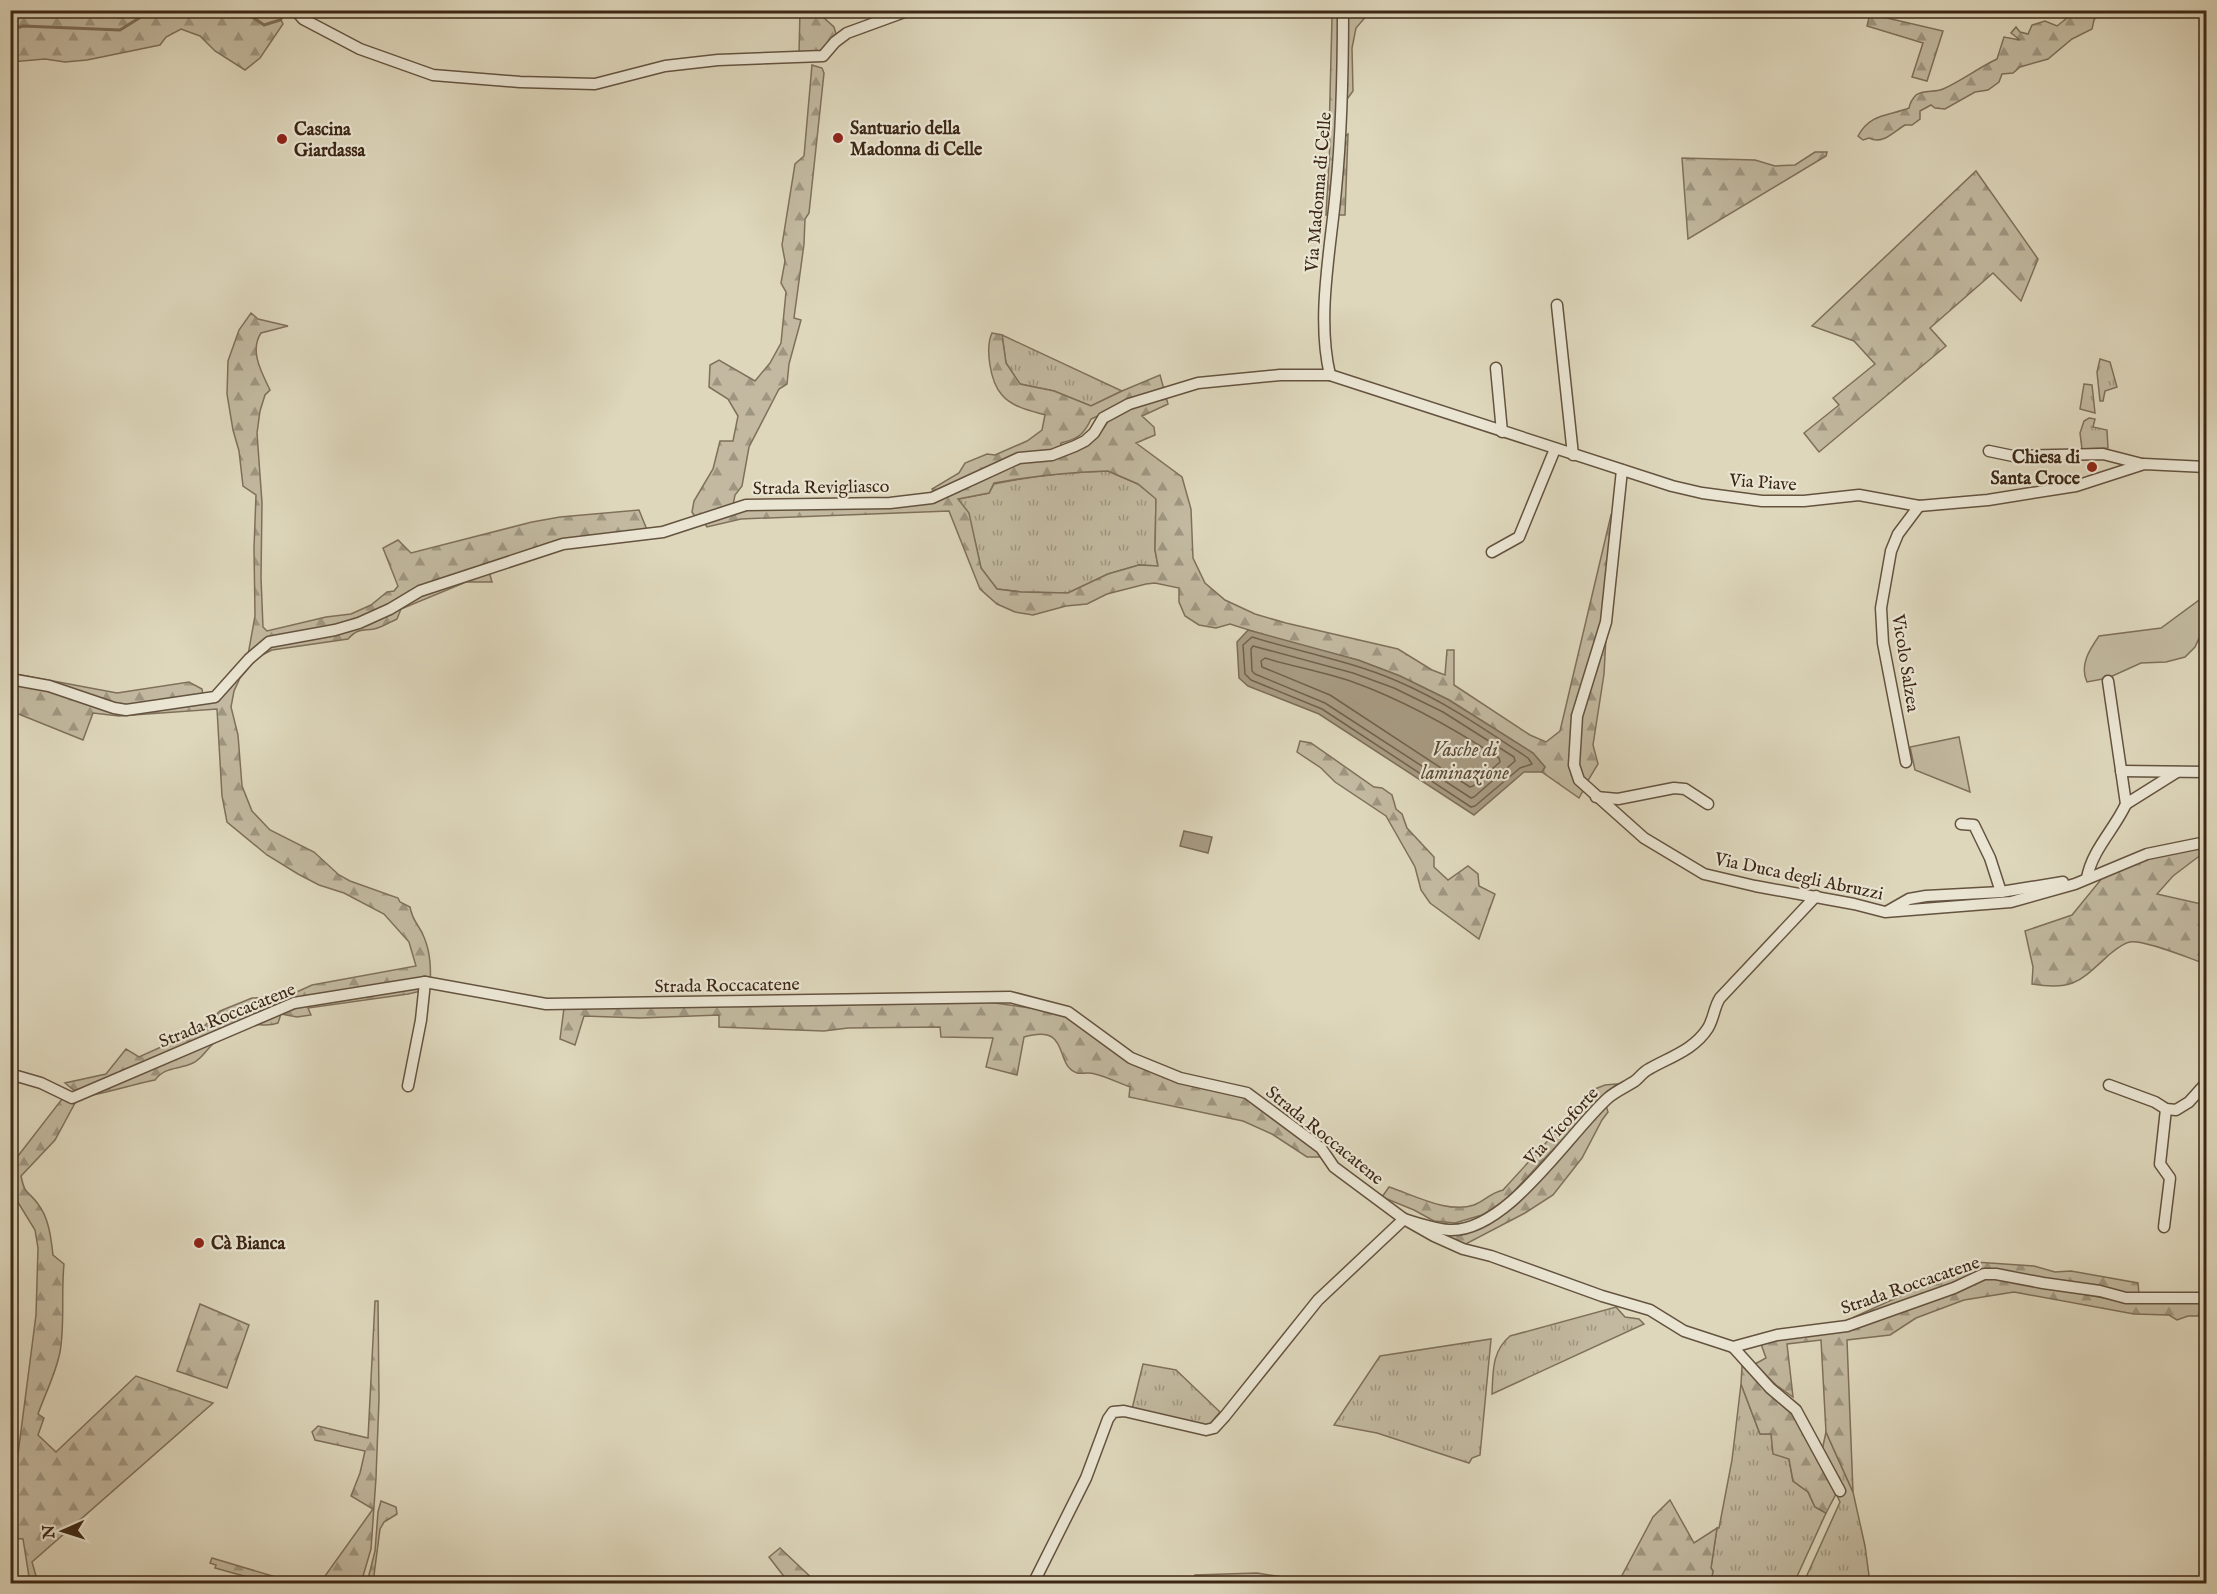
<svg xmlns="http://www.w3.org/2000/svg" width="2217" height="1594" viewBox="0 0 2217 1594" font-family="'IM FELL English',serif">
  <defs>
    <pattern id="grass-tufts" width="24" height="20" patternUnits="userSpaceOnUse" patternTransform="scale(1.5)"><rect width="24" height="20" fill="#c2b9a0"/><path d="M3 7l-1-3M5 7V3M7 7l1-3M15 17l-1-3M17 17v-4M19 17l1-3" fill="none" stroke="#9f9681"/></pattern>
    <pattern id="forest-firs" width="22" height="20" patternUnits="userSpaceOnUse" patternTransform="scale(1.5)"><rect width="22" height="20" fill="#c2b9a0"/><path d="M5 1l3.5 6h-7zM16 11l3.5 6h-7z" fill="#9f9681"/></pattern>
  </defs>
  <rect width="100%" height="100%" fill="#ded7bc"/>
  <filter id="stains"><feTurbulence type="fractalNoise" baseFrequency=".00333" numOctaves="4"/><feColorMatrix values="0 0 0 0 .2 0 0 0 0 .09 0 0 0 0 .02 0 0 0 .5 -.17"/></filter>
  <radialGradient id="worn" r=".72"><stop offset=".6" stop-color="#630" stop-opacity="0"/><stop offset="1" stop-color="#630" stop-opacity=".3"/></radialGradient>
  <!-- grass -->
  <g fill="url(#grass-tufts)" stroke="#7f705a" stroke-width="1.5">
    <polygon points="1002,335 1122,391 1091,406 1054,391 1020,384 1006,363"/>
    <polygon points="2100,359 2110,362 2117,387 2105,391 2103,401 2100,401 2097,372"/>
    <polygon points="2084,384 2092,385 2095,413 2080,409"/>
    <polygon points="2089,418 2095,419 2093,427 2107,430 2108,448 2082,449 2080,433 2084,421"/>
    <path d="M1108 471 1138 484 1156 498 1155 550 1158 566 1139 565 1108 574 1068 593 1021 592 997 589 981 568 975 541 958 499 989 493 994 484C1032 476 1069 472 1108 471Z"/>
    <path d="M1616 1307 1625 1317 1639 1319 1644 1324 1492 1394C1493 1371 1492 1351 1510 1336Z"/>
    <polygon points="1491,1339 1480,1455 1472,1458 1469,1463 1377,1433 1334,1425 1380,1356"/>
    <polygon points="1143,1364 1176,1370 1220,1412 1209,1425 1200,1425 1132,1409"/>
    <polygon points="1741,1384 1760,1434 1771,1434 1789,1459 1793,1481 1808,1492 1815,1507 1826,1513 1794,1583 1711,1583 1713,1571 1711,1568 1717,1528 1719,1528 1732,1460"/>
    <polygon points="1826,1432 1853,1492 1865,1546 1870,1583 1803,1584 1840,1502 1820,1460"/>
  </g>
  <!-- forest -->
  <g fill="url(#forest-firs)" stroke="#7f705a" stroke-width="1.5" fill-rule="evenodd">
    <polygon points="257,10 261,17 278,14 283,24 260,58 245,70 215,51 200,36 181,29 166,37 160,45 87,60 65,62 45,59 11,62 11,11 52,11 64,15 79,13 120,18 135,15 140,11"/>
    <path d="M2077 10 2100 11 2094 20 2092 29 2072 39 2048 59 2020 67 2013 73 2002 74 1999 82 1988 90 1975 92 1945 109 1935 108 1931 105 1920 111V119L1912 125H1905C1893 132 1883 145 1869 138L1863 140 1858 136C1870 113 1889 116 1909 108 1910 103 1912 99 1916 95 1924 89 1934 93 1943 89 1961 81 1978 68 1997 59L2004 37 2020 40 2011 33 2016 27 2020 32 2028 34 2032 25 2045 21 2057 26Z"/>
    <polygon points="800,11 824,11 823,17 834,27 836,34 821,53 799,54"/>
    <path d="M1319 11C1330 11 1335 10 1340 20L1338 133 1331 215H1326L1330 143 1329 135 1332 18Z"/>
    <polygon points="1350,11 1394,11 1368,14 1356,28 1352,48 1353,91 1345,102 1345,16"/>
    <polygon points="1870,14 1943,31 1927,81 1912,77 1923,43 1867,26"/>
    <polygon points="812,65 822,68 824,73 809,213 805,219 804,244 794,318 801,320 789,364 787,384 779,389 749,447 742,486 735,495 733,505 696,518 692,512 694,501 713,469 720,441 733,441 738,416 728,399 709,387 710,365 719,360 755,381 770,363 781,343 786,292 781,283 785,261 782,245 795,164 804,156"/>
    <polygon points="1348,134 1345,215 1336,215 1343,138"/>
    <polygon points="1815,152 1827,152 1826,156 1688,239 1682,158 1755,160 1775,166 1795,165"/>
    <polygon points="1976,171 2038,259 2021,301 1993,273 1930,328 1946,346 1819,452 1804,433 1839,405 1833,398 1875,364 1854,341 1812,326"/>
    <path d="M251 313 258 319 288 326 261 333C249 351 262 373 270 390L265 395 260 411 257 433 262 503 261 578 263 627 267 631 326 617 351 614 371 605 387 592 394 591 398 586 383 548 398 540 411 553 532 522 560 517 639 510 647 530 548 543 487 565 492 582H466L401 609 397 619C390 622 381 628 374 629 361 631 358 628 348 639L272 650 258 657 240 678 234 691 231 707 238 735 242 786 252 811 270 830 314 852 339 875 350 881 398 898 400 902 410 907C413 923 419 924 424 937 431 954 431 970 430 989L408 994 308 1008 311 1015 297 1017 281 1014 278 1023C265 1028 257 1022 246 1026 235 1030 223 1036 213 1044 206 1050 202 1059 193 1063 178 1070 166 1066 155 1080 130 1085 107 1093 82 1097L65 1083 106 1074 126 1049 139 1057 201 1029 220 1011 252 998 288 996 312 985 416 966 409 942 384 914 344 893 319 885 298 874 267 855 227 822 222 796 217 709 119 716 93 713 83 740 11 711 10 673 117 693 189 682 202 689 203 695H213L248 655 255 616 254 548 256 495 243 486 239 451 233 430 227 394 228 361 239 330Z"/>
    <path d="M992 333 1002 335 1006 363 1020 384 1054 391 1091 406 1122 391 1160 375 1168 404 1142 416 1154 427 1155 435 1136 443 1182 477 1191 509 1193 558 1205 583 1225 600 1255 614 1286 623 1398 649 1432 670 1445 675 1447 650H1454V685L1530 735 1546 742 1560 731 1611 515 1614 516 1601 622 1572 746 1584 789 1579 798 1542 772 1545 767 1533 753 1449 700 1400 676 1358 660 1300 646 1230 624 1216 628 1199 625 1185 616 1179 602V588L1155 583 1146 584 1107 594 1087 604 1066 606 1033 615 1015 612 997 604 980 589 949 511 741 519 707 527 705 524 745 508 938 499 932 489 959 473 965 463 987 454 995 455 1027 441 1042 430 1045 415C1031 411 1012 407 1002 395 990 382 985 348 992 333ZM1113 409C1104 438 1085 446 1059 456L1061 443C1077 439 1084 435 1091 419ZM1108 471 1138 484 1156 499 1155 550 1158 566 1139 565 1108 574 1068 593 1021 592 997 589 981 568 969 513 958 499 989 493 994 483C1032 476 1069 472 1108 471Z"/>
    <polygon points="1606,637 1604,674 1593,745 1598,764 1586,784 1577,766 1581,717"/>
    <polygon points="1300,741 1311,743 1374,787 1382,788 1392,795 1396,809 1402,814 1407,828 1434,857 1434,867 1448,880 1468,866 1478,874 1479,886 1495,894 1479,939 1430,903 1421,890 1415,867 1386,816 1335,782 1321,768 1297,752"/>
    <path d="M2206 846V851L2173 876 2157 894 2206 905V964C2191 959 2143 939 2130 942 2123 943 2115 950 2110 954 2080 981 2074 991 2032 984L2033 967 2025 931 2072 915 2103 877 2147 859Z"/>
    <path d="M988 1002 1051 1011 1071 1019 1137 1065 1178 1083 1246 1095 1318 1150 1324 1157H1307L1272 1134 1243 1121 1129 1097 1130 1087C1119 1083 1107 1077 1095 1074 1089 1072 1082 1074 1077 1073 1053 1065 1072 1023 1024 1037L1017 1075 986 1067 993 1038 941 1037 940 1027 848 1028 824 1031 719 1027V1015L640 1018 584 1016 575 1045 560 1039 564 1008Z"/>
    <path d="M1617 1084 1603 1096 1504 1202 1482 1215 1455 1223 1434 1221 1414 1210 1382 1197 1389 1187C1414 1195 1448 1214 1474 1205 1485 1201 1490 1193 1503 1190L1595 1089 1605 1085Z"/>
    <path d="M62 1099 75 1103 55 1140 21 1176C25 1196 28 1190 38 1204 49 1218 51 1238 53 1255L64 1264C61 1293 65 1324 60 1352 56 1373 45 1394 38 1414L44 1418 38 1435 56 1452 136 1376 213 1403 32 1562 38 1583H30L23 1539 11 1538 10 1454H18L36 1315 38 1248 35 1230 11 1191V1165Z"/>
    <polygon points="1606,1105 1608,1112 1602,1120 1582,1158 1553,1195 1525,1213 1462,1246 1436,1234 1483,1223"/>
    <polygon points="1975,1262 2034,1266 2055,1272 2071,1271 2138,1283 2139,1295 1997,1271 1850,1322 1854,1317"/>
    <polygon points="1984,1278 2019,1282 2125,1302 2206,1303 2206,1316 2188,1316 2177,1320 2169,1315 2134,1314 2014,1292 1964,1300 1916,1318 1890,1335 1847,1340 1853,1492 1826,1432 1821,1340 1787,1344 1793,1397 1776,1385 1755,1364 1766,1358 1761,1344 1787,1337 1847,1327"/>
    <polygon points="375,1301 378,1301 379,1399 376,1478 371,1549 361,1583 320,1583 373,1509 351,1496 360,1473 365,1451 315,1440 312,1432 318,1426 368,1438"/>
    <polygon points="200,1304 249,1325 227,1388 177,1371"/>
    <polygon points="1742,1366 1792,1412 1836,1494 1826,1513 1815,1507 1808,1492 1793,1481 1789,1459 1773,1454 1771,1434 1760,1434 1741,1384"/>
    <polygon points="1670,1500 1694,1543 1717,1528 1711,1568 1713,1571 1711,1583 1618,1583 1653,1517"/>
    <polygon points="381,1501 396,1507 397,1514 384,1522 380,1529 373,1583 367,1583 375,1551 378,1512"/>
    <polygon points="780,1548 817,1583 789,1583 769,1557"/>
    <polygon points="212,1558 289,1581 296,1578 314,1583 269,1583 215,1568 216,1565 210,1563"/>
    <polygon points="1257,1573 1307,1581 1345,1583 1221,1584 1195,1579 1195,1575"/>
  </g>
  <!-- park -->
  <g fill="#c2b9a0" stroke="#7f705a" stroke-width="1.5">
    <path d="M2206 595V623L2195 647 2185 657 2166 662 2141 663 2108 678 2087 682C2079 665 2090 649 2099 636L2161 628Z"/>
    <polygon points="1959,737 1970,792 1915,770 1910,747"/>
  </g>
  <!-- water -->
  <g fill="#a79b83" stroke="#7c6d57" stroke-width="1.5">
    <polygon points="1248,630 1358,660 1400,676 1449,700 1533,753 1545,767 1542,772 1524,772 1474,815 1319,714 1248,686 1239,678 1237,642"/>
    <polygon points="1184,831 1212,837 1208,853 1180,846"/>
  </g>
  <g fill="none" stroke-linecap="round" stroke-linejoin="round">
    <!-- shore -->
    <g stroke="#72614c" stroke-width="1.5">
      <path d="M1252 637C1300 652 1351 661 1397 681 1444 701 1486 730 1528 758L1532 764 1520 768 1475 806 1471 807 1322 709 1251 680 1245 674 1243 645Z"/>
      <polygon points="1253,646 1353,673 1394,688 1443,712 1514,757 1515,761 1474,797 1471,798 1325,703 1255,674 1252,671 1251,649"/>
      <path d="M1265 658C1294 667 1325 672 1353 682 1406 701 1453 728 1499 758L1500 762 1473 786 1470 787 1330 695 1262 667 1261 661Z"/>
    </g>
    <!-- stream -->
    <g stroke="#7c6d57" stroke-width="3">
      <polyline points="242,10 264,25 280,20 288,10"/>
      <polyline points="10,30 23,26 120,30 152,10"/>
    </g>
    <defs>
      <g id="minor">
        <polyline points="295,10 303,19 360,49 433,75 520,82 595,84 665,66 718,60 823,56 835,42 847,33 910,10"/>
        <polyline points="1557,305 1573,455"/>
        <polyline points="1496,368 1502,432"/>
        <path d="M1330 375C1316 317 1331 248 1336 189 1342 129 1343 70 1343 10"/>
        <polyline points="1989,451 2013,456 2103,454 2142,464"/>
        <polyline points="1622,470 1606,622 1577,716 1574,765 1579,780 1644,838 1704,874 1755,886 1854,904 1885,912 2011,902 2075,884 2147,854 2206,842"/>
        <polyline points="1492,552 1519,537 1555,449"/>
        <polyline points="10,679 49,686 114,708 126,710 215,697 249,659 269,642 335,630 359,623 390,609 420,591 563,544 663,532 746,505 890,503 932,498 1019,458 1052,455 1075,446 1085,441 1094,433 1103,418 1129,404 1198,383 1280,375 1330,375 1672,486 1702,493 1762,501 1804,501 1859,495 1919,506 1988,500 2076,486 2144,464 2206,467"/>
        <polyline points="1906,762 1883,643 1881,608 1891,551 1898,534 1919,506"/>
        <polyline points="2121,771 2206,772"/>
        <polyline points="1596,797 1618,799 1674,788 1685,789 1708,804"/>
        <polyline points="2126,804 2177,772"/>
        <polyline points="1961,824 1974,825 1990,858 2001,892"/>
        <path d="M2087 878C2092 850 2114 830 2126 804L2108 681"/>
        <polyline points="1888,911 1909,899 1926,896 2001,892 2063,882"/>
        <polyline points="10,1074 41,1083 72,1098 294,1003 425,982 546,1004 1010,997 1068,1012 1131,1058 1180,1078 1247,1093 1321,1148 1334,1167 1404,1219 1434,1236 1463,1249 1491,1256 1602,1296 1650,1310 1684,1331 1733,1347 1777,1335 1847,1326 1954,1288 1984,1274 1996,1274 2043,1283 2100,1291 2126,1298 2206,1298"/>
        <polyline points="2109,1085 2155,1102 2166,1109 2176,1110 2189,1102 2206,1083"/>
        <polyline points="408,1086 421,1020 425,982"/>
        <polyline points="2164,1227 2170,1178 2160,1164 2166,1109"/>
        <polyline points="1733,1347 1770,1388 1796,1410 1840,1491"/>
        <path d="M1033 1584 1086 1478 1108 1419 1113 1412 1124 1411 1206 1430 1214 1428 1225 1416 1318 1300 1404 1219C1419 1224 1434 1229 1449 1230 1507 1233 1569 1133 1608 1098 1616 1091 1626 1087 1635 1081 1640 1077 1643 1072 1649 1069 1670 1057 1694 1050 1708 1028 1714 1018 1714 1007 1720 998L1816 896"/>
      </g>
    </defs>
    <!-- minor casing -->
    <use href="#minor" stroke="#64533f" stroke-width="13"/>
    <!-- minor -->
    <use href="#minor" stroke="#eae5d3" stroke-width="10"/>
  </g>
  <!-- markers -->
  <g fill="#8f2418" stroke="#eae5d3" stroke-width="2">
    <circle cx="838" cy="138" r="6"/>
    <circle cx="282" cy="139" r="6"/>
    <circle cx="2092" cy="467" r="6"/>
    <circle cx="199" cy="1243" r="6"/>
  </g>
  <g text-anchor="middle" stroke-width="4.5" stroke-linejoin="round" paint-order="stroke">
    <!-- poi labels -->
    <g font-size="18" font-weight="bold" fill="#3c2715" stroke="#eae5d3" text-anchor="start">
      <text x="850" y="134">Santuario della<tspan x="850" dy="21">Madonna di Celle</tspan></text>
      <text x="294" y="135">Cascina<tspan x="294" dy="21">Giardassa</tspan></text>
      <text x="2080" y="463" text-anchor="end">Chiesa di<tspan x="2080" dy="21">Santa Croce</tspan></text>
      <text x="211" y="1249">Cà Bianca</text>
    </g>
    <!-- street labels -->
    <g font-size="18" fill="#3c2715" stroke="#eae5d3">
      <text transform="translate(1318 192) rotate(-85)" y="6">Via Madonna di Celle</text>
      <text transform="translate(1763 482) rotate(4)" y="6">Via Piave</text>
      <text transform="translate(821 487) rotate(-1)" y="6">Strada Revigliasco</text>
      <text transform="translate(1906 663) rotate(81)" y="6">Vicolo Salzea</text>
      <text transform="translate(1799 876) rotate(12)" y="6">Via Duca degli Abruzzi</text>
      <text transform="translate(727 985) rotate(-1)" y="6">Strada Roccacatene</text>
      <text transform="translate(227 1015) rotate(-22)" y="6">Strada Roccacatene</text>
      <text transform="translate(1561 1126) rotate(-47)" y="6">Via Vicoforte</text>
      <text transform="translate(1325 1135) rotate(39)" y="6">Strada Roccacatene</text>
      <text transform="translate(1910 1285) rotate(-19)" y="6">Strada Roccacatene</text>
    </g>
    <!-- water labels -->
    <g font-size="20" font-style="italic" fill="#5c4a36" stroke="#eae5d3">
      <text x="1465" y="756">Vasche di<tspan x="1465" dy="23">laminazione</tspan></text>
    </g>
  </g>
  <!-- margin -->
  <rect width="2217" height="1594" fill="none" stroke="#ded7bc" stroke-width="36"/>
  <rect x="12" y="12" width="2193" height="1570" fill="none" stroke="#3c2715" stroke-width="3"/>
  <rect x="18" y="18" width="2181" height="1558" fill="none" stroke="#3c2715" stroke-width="1.5"/>
  <!-- north arrow -->
  <g transform="translate(63 1531) rotate(267)" stroke="#eae5d3" stroke-width="4.5" paint-order="stroke">
  <path d="M0-4.5L10 22L0 15L-10 22Z" fill="#3c2715"/>
  <text y="-9" font-size="16" font-weight="bold" text-anchor="middle" fill="#3c2715">N</text>
  </g>
  <rect width="100%" height="100%" filter="url(#stains)"/>
  <rect width="100%" height="100%" fill="url(#worn)"/>
</svg>
